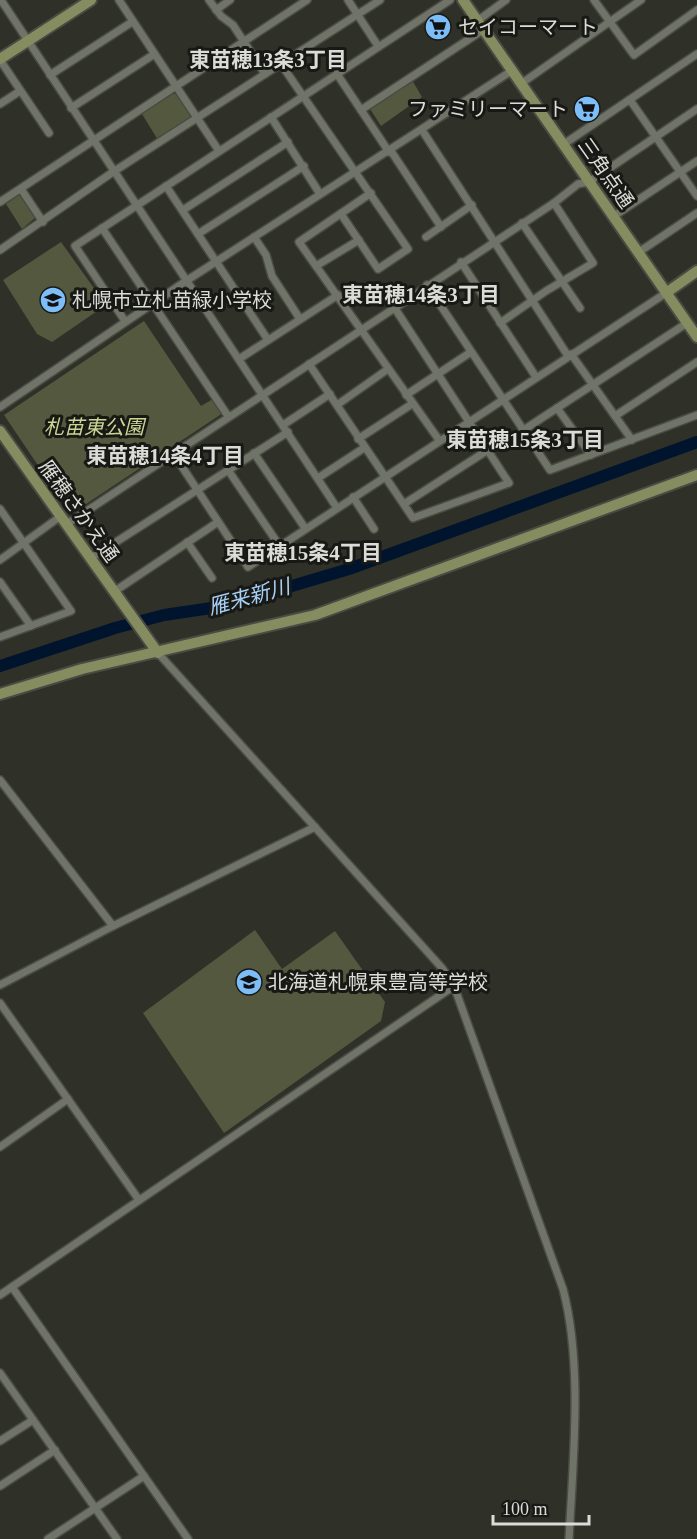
<svg xmlns="http://www.w3.org/2000/svg" width="697" height="1539" viewBox="0 0 697 1539" font-family="'Times New Roman','Noto Sans JP',serif">
  <rect width="100%" height="100%" fill="#2f3128"/>
  <!-- green -->
  <g fill="#53583e">
    <polygon points="412,80 422,97 381,126 370,109"/>
    <polygon points="172,94 176,94 191,115 190,119 158,140 142,114"/>
    <polygon points="19,195 36,217 22,229 6,204"/>
    <polygon points="61,242 106,305 52,342 37,334 3,280"/>
    <polygon points="144,321 201,406 213,399 223,413 71,514 4,415"/>
    <polygon points="255,930 282,969 335,931 385,1002 381,1021 224,1133 143,1013"/>
  </g>
  <g fill="none" stroke-linecap="round" stroke-linejoin="round">
    <!-- river -->
    <polyline stroke="#00152d" stroke-width="12" points="0,666 115,628 164,615 225,606 349,569 697,442"/>
    <defs>
      <g id="street">
        <polyline points="1,0 337,508"/>
        <polyline points="119,0 219,151"/>
        <polyline points="209,0 221,16 233,25 265,74"/>
        <polyline points="348,0 378,46"/>
        <polyline points="594,0 634,55 697,10"/>
        <polyline points="216,10 230,0"/>
        <polyline points="477,21 506,0"/>
        <polyline points="0,60 49,133"/>
        <polyline points="281,64 408,249 378,269 341,214"/>
        <polyline points="337,74 389,152"/>
        <polyline points="50,75 132,22"/>
        <polyline points="522,83 641,0"/>
        <polyline points="630,100 697,196"/>
        <polyline points="0,104 20,91"/>
        <polyline points="71,108 153,55"/>
        <polyline points="361,110 483,30"/>
        <polyline points="271,117 320,194"/>
        <polyline points="422,130 568,356"/>
        <polyline points="564,144 697,54"/>
        <polyline points="391,151 441,227"/>
        <polyline points="166,186 268,340"/>
        <polyline points="21,189 43,222"/>
        <polyline points="371,193 299,242 439,440"/>
        <polyline points="0,202 307,0"/>
        <polyline points="183,210 288,142"/>
        <polyline points="614,216 697,161"/>
        <polyline points="522,223 580,308"/>
        <polyline points="102,228 228,416"/>
        <polyline points="198,234 304,166"/>
        <polyline points="254,237 266,255 272,276 300,319"/>
        <polyline points="426,237 472,205"/>
        <polyline points="0,250 113,172 380,0"/>
        <polyline points="639,252 697,213"/>
        <polyline points="461,262 536,377"/>
        <polyline points="316,266 359,240"/>
        <polyline points="427,285 550,470 697,415"/>
        <polyline points="125,321 75,246 450,0"/>
        <polyline points="500,323 546,291 593,263 554,203"/>
        <polyline points="571,354 632,440"/>
        <polyline points="239,359 338,295"/>
        <polyline points="309,364 413,518 509,483 394,307"/>
        <polyline points="406,395 471,352"/>
        <polyline points="337,405 388,369"/>
        <polyline points="0,407 186,281 513,70"/>
        <polyline points="557,408 591,455"/>
        <polyline points="615,416 697,362"/>
        <polyline points="283,425 330,394"/>
        <polyline points="522,431 687,323"/>
        <polyline points="358,439 412,404"/>
        <polyline points="173,453 248,567 666,293"/>
        <polyline points="254,453 305,528"/>
        <polyline points="228,470 279,545"/>
        <polyline points="318,478 364,448"/>
        <polyline points="353,497 374,529"/>
        <polyline points="404,504 488,450"/>
        <polyline points="0,509 71,611 0,637"/>
        <polyline points="67,524 554,203 578,184 589,182 697,109"/>
        <polyline points="187,542 212,578"/>
        <polyline points="91,558 288,432"/>
        <polyline points="0,560 61,516"/>
        <polyline points="0,582 31,626"/>
        <polyline points="115,591 218,522"/>
        <path d="M158 653 442 968 454 986 563 1289C583 1365 573 1460 569 1539"/>
        <polyline points="0,780 113,926"/>
        <polyline points="0,985 113,926 315,827"/>
        <polyline points="0,1003 139,1200"/>
        <polyline points="0,1147 68,1099"/>
        <polyline points="12,1287 188,1539"/>
        <polyline points="0,1295 454,986"/>
        <polyline points="0,1373 117,1539"/>
        <polyline points="0,1441 33,1420"/>
        <polyline points="0,1486 55,1450"/>
        <polyline points="48,1539 144,1476"/>
      </g>
      <g id="secondary">
        <polyline points="463,0 697,337"/>
        <polyline points="0,59 91,0"/>
        <polyline points="666,293 697,271"/>
        <polyline points="0,431 158,653"/>
        <polyline points="0,694 82,669 315,615 697,475"/>
      </g>
    </defs>
    <!-- street casing -->
    <use href="#street" stroke="#4a4c44" stroke-width="10"/>
    <!-- secondary casing -->
    <use href="#secondary" stroke="#4a4c44" stroke-width="14"/>
    <!-- street -->
    <use href="#street" stroke="#707368" stroke-width="7"/>
    <!-- secondary -->
    <use href="#secondary" stroke="#858d60" stroke-width="10"/>
  </g>
  <!-- icons -->
  <defs>
    <symbol id="supermarket-disc" viewBox="-11 -11 22 22"><circle r="9.5" fill="#7dbef9" stroke="#181814"/><path d="M-6-5.5h2.5l.6 2H6L4.5 2H-2.5L-4.4-4H-6ZM-1.5 3.2a1.3 1.3 0 1 0 .1 0ZM3 3.2a1.3 1.3 0 1 0 .1 0Z" fill="#111"/></symbol>
    <symbol id="school-disc" viewBox="-11 -11 22 22"><circle r="9.5" fill="#7dbef9" stroke="#181814"/><path d="M0-5L7-2L0 1L-7-2ZM-4 1L0 2.5L4 1V4Q0 6-4 4Z" fill="#111"/></symbol>
  </defs>
  <g fill-rule="evenodd">
    <use href="#supermarket-disc" x="423" y="12" width="30" height="30"/>
    <use href="#supermarket-disc" x="572" y="94" width="30" height="30"/>
    <use href="#school-disc" x="38" y="285" width="30" height="30"/>
    <use href="#school-disc" x="234" y="967" width="30" height="30"/>
  </g>
  <g text-anchor="middle" stroke-width="6" stroke-linejoin="round" paint-order="stroke">
    <!-- poi labels -->
    <g font-size="20" fill="#dbdcd7" stroke="#181814" text-anchor="start">
      <text x="458" y="34">セイコーマート</text>
      <text x="568" y="116" text-anchor="end">ファミリーマート</text>
      <text x="72" y="307">札幌市立札苗緑小学校</text>
      <text x="268" y="989">北海道札幌東豊高等学校</text>
    </g>
    <!-- street labels -->
    <g font-size="20" fill="#dbdcd7" stroke="#181814">
      <text transform="translate(606 173) rotate(55)" y="7">三角点通</text>
      <text transform="translate(79 511) rotate(54)" y="7">雁穂さかえ通</text>
    </g>
    <!-- park labels -->
    <g font-size="20" font-style="italic" fill="#cad794" stroke="#181814">
      <text x="94" y="434">札苗東公園</text>
    </g>
    <!-- neighbourhood labels -->
    <g font-size="21" font-weight="bold" fill="#dbdcd7" stroke="#181814">
      <text x="268" y="67">東苗穂13条3丁目</text>
      <text x="421" y="302">東苗穂14条3丁目</text>
      <text x="525" y="447">東苗穂15条3丁目</text>
      <text x="165" y="463">東苗穂14条4丁目</text>
      <text x="303" y="560">東苗穂15条4丁目</text>
    </g>
    <!-- water labels -->
    <g font-size="21" font-style="italic" fill="#a7d0f7" stroke="#181814">
      <text transform="translate(249 597) rotate(-15)" y="7">雁来新川</text>
    </g>
  </g>
  <!-- scale -->
  <path d="M493 1515v9h96v-9" fill="none" stroke="#dbdcd7" stroke-width="3"/>
  <text x="502" y="1515" font-size="18" fill="#dbdcd7" stroke="#181814" stroke-width="4.5" paint-order="stroke">100 m</text>
</svg>
